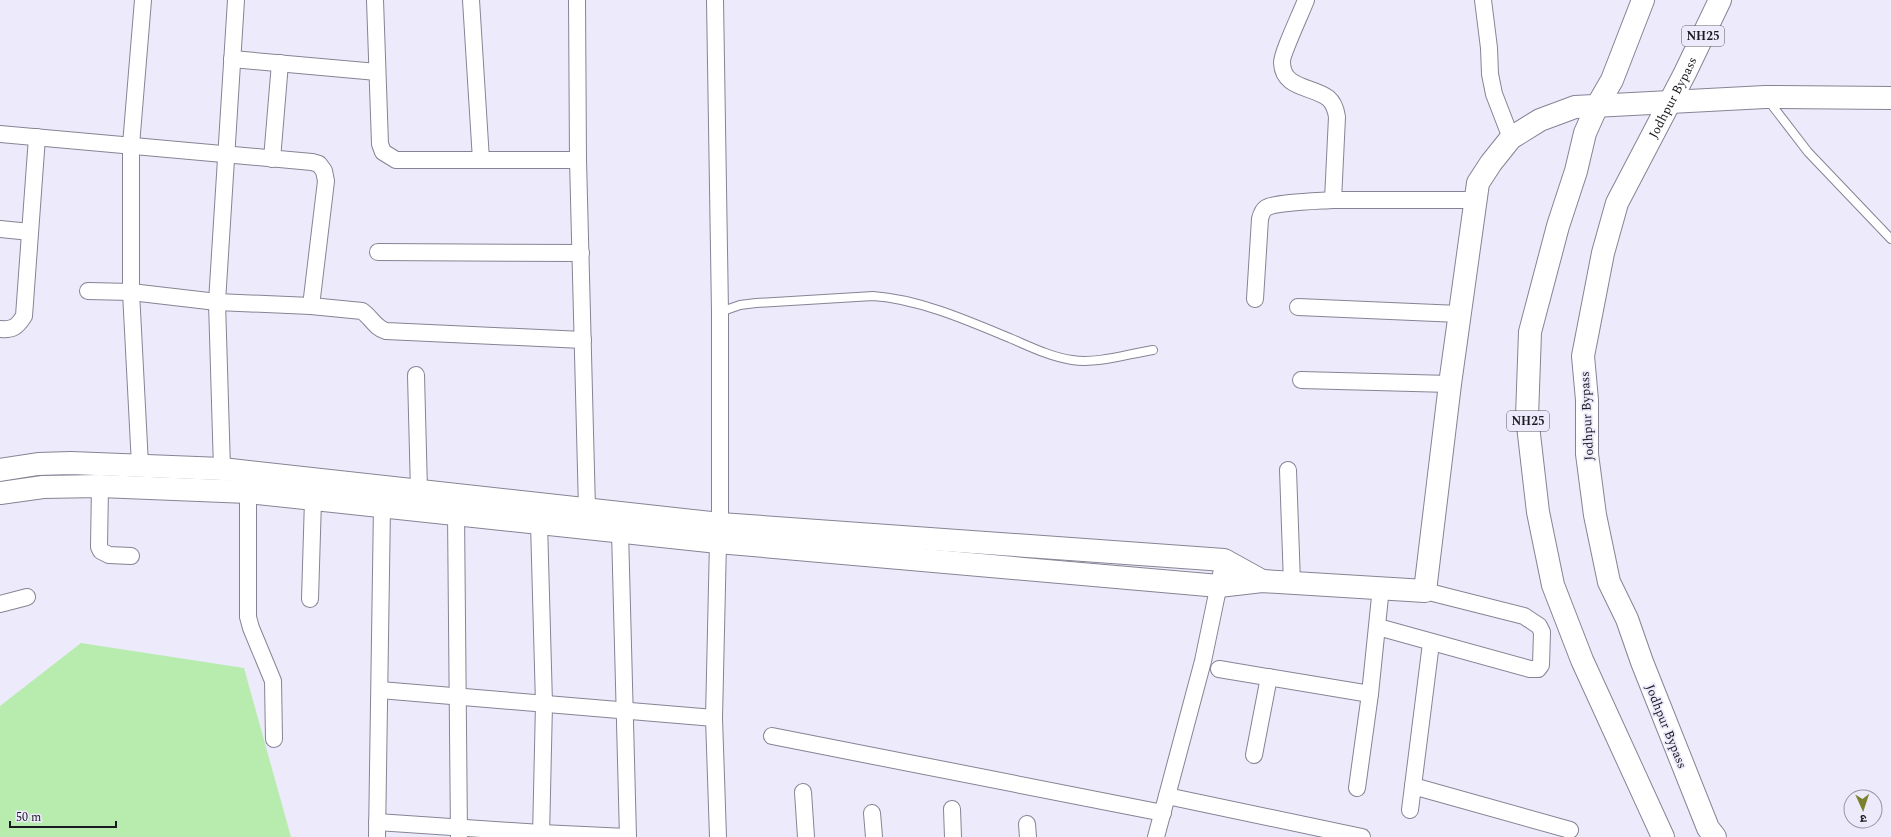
<svg xmlns="http://www.w3.org/2000/svg" width="1891" height="837" viewBox="0 0 1891 837" font-family="Spectral,'Noto Sans Devanagari',serif">
  <rect width="100%" height="100%" fill="#eceafb"/>
  <!-- green -->
  <polygon fill="#b8ecaf" points="81,643 244,668 291,837 0,837 0,706"/>
  <g fill="none" stroke-linecap="round" stroke-linejoin="round">
    <defs>
      <g id="lane">
        <polyline points="1768,100 1808,152 1891,239"/>
        <path d="M720 312 740 305 756 303 873 296C919 299 969 321 1012 339 1031 347 1051 357 1072 360 1098 364 1127 354 1153 350"/>
      </g>
      <g id="street">
        <polyline points="375,0 380,144 383,152 396,160 578,160"/>
        <polyline points="471,0 481,160"/>
        <polyline points="577,0 578,160 587,509"/>
        <polyline points="715,0 720,312 720,524 718,542 714,718 718,837"/>
        <path d="M1306 0C1302 11 1281 55 1282 63 1283 89 1312 86 1328 98 1334 103 1336 110 1337 117L1333 200H1475"/>
        <polyline points="1483,0 1489,48 1490,74 1494,94 1511,138"/>
        <polyline points="232,59 377,72"/>
        <polyline points="0,134 312,162 319,164 324,171 326,181 311,306 217,302 131,292 88,291"/>
        <polyline points="272,159 280,63"/>
        <polyline points="0,229 30,232"/>
        <polyline points="378,252 581,253"/>
        <path d="M1255 299 1260 219C1261 215 1263 210 1266 208 1275 202 1320 201 1333 200"/>
        <path d="M311 306 362 311C371 317 375 328 386 331L583 340"/>
        <polyline points="1298,307 1459,314"/>
        <path d="M0 329C13 330 17 327 24 316L37 137"/>
        <polyline points="416,375 419,491"/>
        <polyline points="1301,380 1450,384"/>
        <polyline points="140,465 131,292 131,145 143,0"/>
        <polyline points="222,469 217,302 236,0"/>
        <polyline points="1288,470 1292,583"/>
        <polyline points="100,486 99,547 101,551 109,555 131,556"/>
        <polyline points="248,492 248,617 251,628 273,681 274,739"/>
        <polyline points="456,513 459,837"/>
        <polyline points="539,523 544,704 541,837"/>
        <polyline points="620,531 628,837"/>
        <polyline points="310,599 313,500"/>
        <polyline points="0,604 27,597"/>
        <polyline points="1378,627 1530,669 1538,669 1541,665 1542,632 1539,626 1524,616 1425,591"/>
        <polyline points="1219,669 1370,694"/>
        <polyline points="380,690 714,718"/>
        <polyline points="772,736 1163,813"/>
        <polyline points="1254,755 1269,677"/>
        <polyline points="1413,786 1570,830"/>
        <polyline points="1357,788 1370,694 1381,587"/>
        <polyline points="803,792 806,837"/>
        <polyline points="1167,796 1362,837"/>
        <polyline points="952,809 953,837"/>
        <polyline points="1410,810 1431,643"/>
        <polyline points="872,813 874,837"/>
        <polyline points="377,822 541,833 627,837"/>
        <polyline points="1027,824 1028,837"/>
        <polyline points="377,837 382,506"/>
        <polyline points="1156,837 1203,661 1224,560"/>
      </g>
      <g id="secondary">
        <polyline points="0,470 38,464 71,463 222,469 720,524 1224,560 1262,581"/>
        <polyline points="0,493 43,487 100,486 248,492 718,542 1219,586 1262,581 1425,591 1450,384 1478,183 1491,163 1511,138 1540,120 1575,107 1765,97 1891,98"/>
      </g>
      <g id="highway">
        <polyline points="1643,0 1612,80 1597,106 1585,133 1576,171 1558,226 1530,332 1527,417 1538,512 1553,585 1582,660 1663,837"/>
        <path id="s1" d="M1715 837 1708 828 1642 662 1627 619 1609 582 1595 515 1587 454V400L1583 356 1603 253 1617 203 1685 73 1720 0"/>
      </g>
    </defs>
    <!-- lane casing -->
    <use href="#lane" stroke="#868494" stroke-width="10"/>
    <!-- street casing -->
    <use href="#street" stroke="#868494" stroke-width="18"/>
    <!-- secondary casing -->
    <use href="#secondary" stroke="#868494" stroke-width="24"/>
    <!-- highway casing -->
    <use href="#highway" stroke="#868494" stroke-width="24"/>
    <!-- lane -->
    <use href="#lane" stroke="#fff" stroke-width="8"/>
    <!-- street -->
    <use href="#street" stroke="#fff" stroke-width="16"/>
    <!-- secondary -->
    <use href="#secondary" stroke="#fff" stroke-width="22"/>
    <!-- highway -->
    <use href="#highway" stroke="#fff" stroke-width="22"/>
  </g>
  <g text-anchor="middle" stroke-width="3.5" stroke-linejoin="round" paint-order="stroke">
    <!-- shield labels -->
    <g fill="#eceafb" stroke="#5a5862" stroke-width="1">
      <rect x="1682" y="26" width="42" height="20" rx="3"/>
      <rect x="1507" y="411" width="42" height="20" rx="3"/>
    </g>
    <g font-size="12" font-weight="bold" fill="#1b1a20">
      <text x="1703" y="40">NH25</text>
      <text x="1528" y="425">NH25</text>
    </g>
    <!-- street labels -->
    <g font-size="13" fill="#1b1a20" stroke="#eceafb">
      <text dy="5" stroke="none"><textPath href="#s1" startOffset="781">Jodhpur Bypass</textPath></text>
      <text transform="translate(1586 416) rotate(-93)" y="5">Jodhpur Bypass</text>
      <text transform="translate(1667 726) rotate(68)" y="5">Jodhpur Bypass</text>
    </g>
  </g>
  <!-- north arrow -->
  <g transform="translate(1863 809) rotate(177)"><circle r="19" fill="#eceafb" stroke="#9897a3"/>
  <path d="M0-3L7 15L0 10L-7 15Z" fill="#7b812c"/>
  <text y="-6" font-size="11" font-weight="bold" text-anchor="middle" fill="#1b1a20">उ</text>
  </g>
  <!-- scale -->
  <path d="M10 821v6h106v-6" fill="none" stroke="#1b1a20" stroke-width="2"/>
  <text x="16" y="821" font-size="12" fill="#1b1a20" stroke="#eceafb" stroke-width="3" paint-order="stroke">50 m</text>
</svg>
